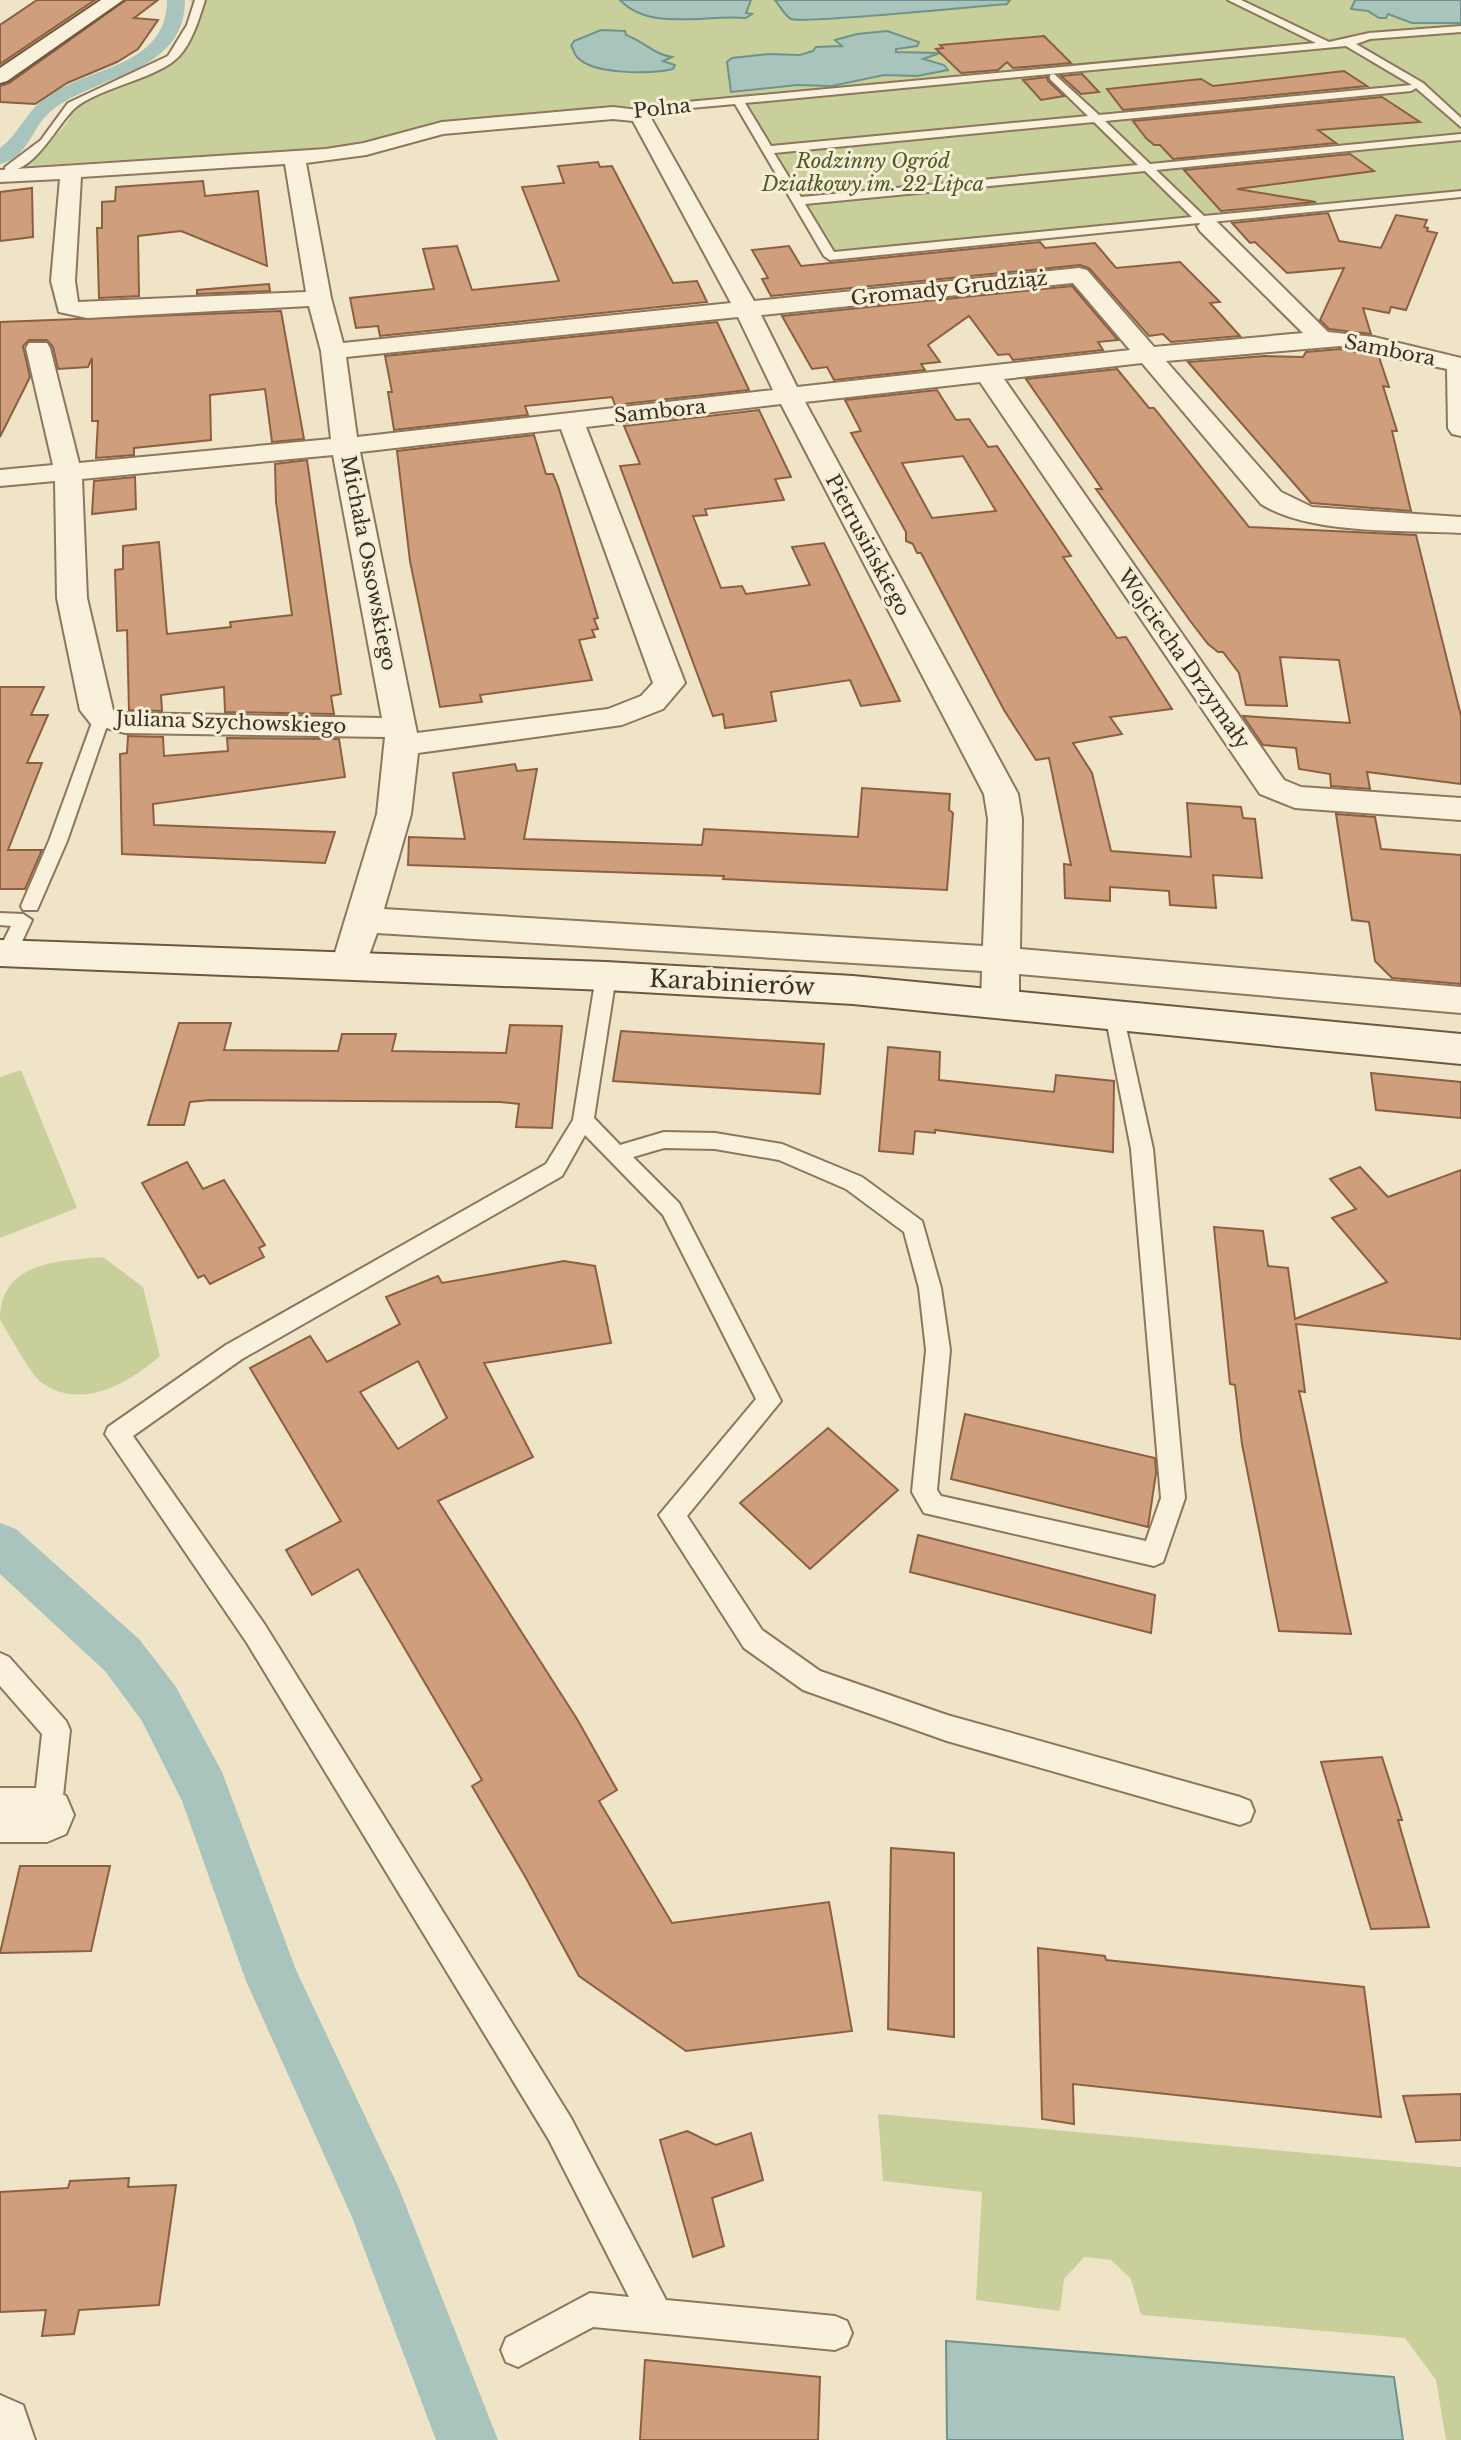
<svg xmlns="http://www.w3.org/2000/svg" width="1461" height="2440" viewBox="0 0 1461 2440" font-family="'Libre Baskerville',serif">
  <rect width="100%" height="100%" fill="#f0e4c8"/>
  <!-- green -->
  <g fill="#c9cf9b">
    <path d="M191 0H1461V196L826 259 735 103 1057 74 1050 68 478 120 352 147 6 167C33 153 68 136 75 103L178 55 196 30Z"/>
    <polygon points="21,1070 77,1208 0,1238 0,1077"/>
    <path d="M103 1257 143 1287 160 1356C129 1383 82 1411 42 1383 31 1375 9 1334 0 1320 0 1261 59 1261 103 1257Z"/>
    <polygon points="878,2114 1461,2167 1461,2440 1446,2440 1436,2380 1405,2338 1141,2315 1131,2279 1111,2260 1084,2257 1064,2279 1060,2311 976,2300 982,2192 883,2181"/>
  </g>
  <!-- water -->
  <g fill="#a9c4bc" stroke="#6f938a" stroke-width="2">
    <path d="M620 0H751L746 13 752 14 746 18C707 14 650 32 620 0Z"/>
    <path d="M775 0H1010L1007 4C980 6 801 24 791 19 785 16 780 6 775 0Z"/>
    <polygon points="1355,0 1461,0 1461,23 1412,23 1388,14 1386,18 1379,18 1368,11 1351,9"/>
    <path d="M601 30 625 31 626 35C643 41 655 55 672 57L663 61 675 65 673 69C651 74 593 75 577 57 574 54 574 49 571 46L574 41Z"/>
    <polygon points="887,31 919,42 917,46 896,49 896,52 940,53 923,59 944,65 948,70 917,76 884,75 832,86 797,85 731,92 727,62 732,58 768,54 800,55 813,51 816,47 842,46 835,40 857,34"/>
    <polygon points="946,2341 1394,2377 1403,2440 947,2440"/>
  </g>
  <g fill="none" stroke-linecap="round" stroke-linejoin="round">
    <!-- canal -->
    <g fill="#a9c4bc" fill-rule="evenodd">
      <path d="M167 0H185C185 75 95 74 50 112 31 128 29 157 0 164V148C19 134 26 112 45 98 88 66 167 68 167 0Z"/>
      <polygon points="0,1523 16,1529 139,1639 176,1687 222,1772 296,1970 398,2186 498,2440 436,2440 352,2217 246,1981 182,1801 142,1721 105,1671 0,1574"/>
    </g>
  </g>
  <!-- building -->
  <g fill="#cf9f7d" stroke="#8d5f41" stroke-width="2" fill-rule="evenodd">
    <polygon points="37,0 95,0 0,64 0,25"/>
    <polygon points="126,0 158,0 134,18 158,20 138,49 117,62 67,83 35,104 0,102 0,86 9,83"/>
    <polygon points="1044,36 1071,63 1013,68 1007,62 998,70 961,73 936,49 943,48 940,45"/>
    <polygon points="1344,71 1367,86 1123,110 1107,89 1201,79 1213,86"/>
    <polygon points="1082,74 1099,92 1081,94 1061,76"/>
    <polygon points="1047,77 1048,81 1064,96 1041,100 1023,80"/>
    <polygon points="1382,97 1420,122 1318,130 1336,143 1173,159 1160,145 1154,145 1146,138 1133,121"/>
    <polygon points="1350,154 1374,171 1237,189 1316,202 1221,211 1184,170"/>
    <polygon points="598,162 600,167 612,166 673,283 697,281 707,302 380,336 378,326 356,328 350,298 434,289 423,249 457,246 472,290 559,281 522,187 564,183 558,166"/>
    <polygon points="203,181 205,196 258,191 267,266 181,231 138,236 139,296 99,298 97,228 102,228 102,202 115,201 116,187"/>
    <polygon points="32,188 33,237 0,241 0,192"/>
    <polygon points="1328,213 1339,241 1381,248 1396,215 1427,220 1424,227 1428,228 1427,231 1437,233 1406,310 1391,307 1389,313 1363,308 1371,334 1329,329 1320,320 1344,268 1287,273 1255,242 1250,243 1232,223"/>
    <polygon points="1040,242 1045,248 1095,243 1116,268 1180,262 1220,302 1210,303 1240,336 1171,342 1163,334 1149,336 1089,268 1080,265 771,296 762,279 768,278 752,250 789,246 801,266"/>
    <polygon points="269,284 270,291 197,294 197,290"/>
    <polygon points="1072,286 1118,340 1098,342 1103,350 1013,360 1009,354 998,355 969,316 928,345 940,362 921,364 925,370 834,380 827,367 812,369 782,316"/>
    <polygon points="281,311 304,439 272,442 265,389 210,395 211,440 134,448 134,455 96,458 98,421 92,421 92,358 88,367 58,369 53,347 47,340 29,340 23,346 30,377 0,437 0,322"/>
    <polygon points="717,322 749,390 615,405 612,397 525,406 528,415 394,430 388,392 392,392 385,356"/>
    <polygon points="1340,349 1379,357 1389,387 1383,386 1397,431 1392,431 1411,511 1311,503 1188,362 1264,356 1303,357 1306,352"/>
    <polygon points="1117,369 1149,408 1154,408 1249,527 1416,535 1461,716 1461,784 1367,772 1370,789 1331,786 1330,774 1299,769 1296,748 1263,745 1243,716 1350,723 1339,660 1280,657 1287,706 1246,705 1239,673 1223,652 1218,652 1208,644 1191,622 1096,489 1102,489 1026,379"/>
    <path d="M937 390 956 420 969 419 988 447 997 446 1071 556 1063 557 1117 638 1126 637 1172 709 1110 717 1122 734 1073 743 1092 773 1111 851 1191 857 1187 803 1241 807 1243 818 1255 819 1262 878 1213 875 1216 908 1170 905 1169 891 1110 887V901L1065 898 1064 864 1071 865 1049 758 1036 760 1004 710 921 553H917L913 544 906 541V532L851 433 861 431 845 400ZM963 456 996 511 932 518 902 463Z"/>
    <polygon points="759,410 791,477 775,479 784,500 705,509 707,515 693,516 721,588 742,586 746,594 810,585 792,547 824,543 900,701 861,706 850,680 771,692 776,721 725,728 723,714 713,716 620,466 640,464 624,426"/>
    <polygon points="534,435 546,474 553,474 558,486 598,618 594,619 598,629 592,630 595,637 579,640 592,680 480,695 482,702 440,707 410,561 397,451"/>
    <polygon points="307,460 341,694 331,696 334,714 225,712 224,687 161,695 162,711 129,710 127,630 117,631 115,570 123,569 123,546 159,542 167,634 231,627 230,622 292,615 276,502 275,464"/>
    <polygon points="135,477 136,509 92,514 94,481"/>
    <polygon points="0,687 44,687 31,715 48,715 27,763 42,763 8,850 42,850 25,889 0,889"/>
    <polygon points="128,736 163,737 164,756 228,751 227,738 339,739 345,777 153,804 154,825 335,832 325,863 122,854 120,754 127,753"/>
    <polygon points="515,764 517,771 537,769 524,839 702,845 704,829 858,837 862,788 950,794 949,810 953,813 947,890 723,879 724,876 408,865 409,837 465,839 453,773"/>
    <polygon points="1336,814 1375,817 1381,849 1461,855 1461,984 1392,978 1375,961 1369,922 1352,920"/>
    <polygon points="179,1023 231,1023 224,1050 338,1051 342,1034 396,1034 392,1051 506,1053 510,1025 562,1026 552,1128 516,1127 519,1104 500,1102 210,1100 190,1102 184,1125 148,1125"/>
    <polygon points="621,1031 824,1044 820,1094 613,1081"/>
    <polygon points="888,1047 940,1052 939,1080 1054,1092 1056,1075 1114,1081 1113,1152 935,1130 935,1133 915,1131 913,1154 879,1151"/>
    <polygon points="1371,1073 1461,1082 1461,1118 1376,1110"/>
    <polygon points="187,1162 203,1189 224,1180 265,1245 259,1248 264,1257 210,1284 204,1275 198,1278 142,1183"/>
    <polygon points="1360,1167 1388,1197 1461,1170 1461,1339 1296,1324 1305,1392 1299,1391 1351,1634 1279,1631 1242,1444 1235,1385 1230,1384 1214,1227 1263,1231 1268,1266 1288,1268 1295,1319 1387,1282 1332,1218 1356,1209 1330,1179"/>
    <path d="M564 1261 595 1266 611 1343 484 1363 533 1457 438 1501 577 1719 617 1790 599 1801 672 1923 829 1902 852 2031 686 2051 579 1976 526 1878 472 1786 482 1780 358 1569 312 1595 286 1550 341 1521 250 1368 310 1336 327 1362 400 1324 386 1297 438 1276 442 1283ZM418 1361 447 1418 398 1449 360 1392Z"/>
    <polygon points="965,1414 1155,1458 1156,1473 1148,1527 951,1479"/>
    <polygon points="828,1428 898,1490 810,1569 740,1503"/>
    <polygon points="918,1535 1155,1595 1151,1633 910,1572"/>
    <polygon points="1382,1757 1402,1820 1398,1820 1429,1927 1371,1929 1321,1762"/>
    <polygon points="891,1848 954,1853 954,2037 888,2029"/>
    <polygon points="20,1866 110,1866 91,1951 0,1953"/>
    <polygon points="1038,1948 1105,1956 1106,1960 1364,1987 1381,2117 1073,2084 1074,2124 1042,2119"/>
    <polygon points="1461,2094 1461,2140 1416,2142 1403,2096"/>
    <polygon points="687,2131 716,2145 751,2133 763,2180 712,2198 724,2246 693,2257 660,2140"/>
    <polygon points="129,2178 128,2187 176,2185 159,2305 79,2310 74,2334 42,2336 46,2310 0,2312 0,2192 68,2188 70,2181"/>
    <polygon points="645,2360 820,2377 818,2440 640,2440"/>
  </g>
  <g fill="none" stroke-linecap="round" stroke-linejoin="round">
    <defs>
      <g id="lane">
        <path d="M195 0H205C199 19 191 47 175 60 153 79 97 89 75 108 58 123 34 174 5 171V167L41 140 68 103 168 56 187 25Z"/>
        <path d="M1228 0H1241L1329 42 1369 33 1461 26V32L1370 39 1356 44 1423 83 1461 118V127L1416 88 1411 91 1105 121 1150 164 1461 134V140L1156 170 1204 216 1461 191V197L1211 222 1214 226 1208 230 1199 223 830 260 824 256 735 104 647 112 636 117 631 114 644 106 1316 43ZM1346 46 1412 85 1099 115 1054 74 1050 75V79L1088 116 771 146 745 103ZM1094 122 1138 165 801 197 774 153ZM1145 171 1192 217 834 252 805 204Z"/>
        <polygon points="102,712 110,717 67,841 37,910 23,910 21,906 49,841 94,717"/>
        <polygon points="0,913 23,914 32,920 14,959 0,958 0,948 11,926 0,925"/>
        <polygon points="606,969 616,976 594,1118 620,1145 664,1132 715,1133 782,1144 862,1177 922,1221 941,1288 950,1350 937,1490 941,1496 1146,1541 1161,1498 1131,1149 1105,1014 1115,1007 1122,1009 1153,1149 1185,1498 1163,1562 1154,1566 924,1513 912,1492 926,1350 919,1288 904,1232 846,1189 779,1160 715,1149 664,1148 633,1157 679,1203 781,1401 687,1516 762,1630 820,1671 947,1715 1240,1797 1250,1801 1254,1811 1250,1821 1240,1825 947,1741 803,1690 744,1648 659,1515 756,1399 663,1215 585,1135 562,1176 242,1359 133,1436 265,1625 571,2118 666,2300 835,2316 847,2321 852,2333 847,2345 835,2350 593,2327 518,2367 506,2362 501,2350 506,2338 590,2293 629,2297 549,2140 247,1643 105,1434 108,1427 226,1345 546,1164 573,1120 596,976"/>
        <polygon points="0,1653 9,1657 66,1721 70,1730 61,1815 57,1825 47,1829 37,1825 33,1815 42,1734 0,1686"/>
      </g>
      <g id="street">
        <path d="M613 107 647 111 754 301 1079 268 1087 270 1154 347 1303 333 1200 231 1197 226 1208 219 1216 221 1328 332 1374 337 1461 358V436L1452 434 1448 428 1447 369 1340 346 1166 361 1281 492 1312 507 1461 517V533C1403 530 1310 535 1261 504L1142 363 1004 379 1284 780 1301 787 1461 798V820L1295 808 1260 794 980 382 805 402 1018 794 1022 819 1020 949 1461 987V1013L1019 974V1003L1013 1012 1000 1016 987 1012 981 1003 982 971 377 933 362 975 349 979 336 975 331 966 377 814 385 737 125 733 91 724 80 710 57 598 55 481 0 486V470L53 465 26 348 29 343H47L50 348 79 463 331 439 321 351 309 306 87 318 59 312 51 281 60 179 0 182V170L326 149 364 143 442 122ZM613 119 633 121 731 303 343 343 331 298 306 163 366 155 443 134ZM285 164 306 292 78 302 75 281 81 177ZM1073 283 1130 350 797 387 761 315ZM738 317 773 390 357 437 346 357ZM781 404 984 794 988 819 983 946 384 909 411 814 418 753 622 725 663 709 685 683 586 427ZM561 429 653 683 641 696 608 709 417 733 360 452ZM333 455 382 718 125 713 113 710 87 598 82 479Z"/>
        <polygon points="0,1788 47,1788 66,1796 74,1815 66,1834 47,1842 0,1842"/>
        <polygon points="0,2395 23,2405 35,2440 0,2440"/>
      </g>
      <g id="secondary">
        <polygon points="101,0 123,0 7,81 0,83 0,68"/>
        <polygon points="0,940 606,962 853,976 1461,1034 1461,1064 853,1004 606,990 0,966"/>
      </g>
    </defs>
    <!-- lane casing -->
    <use href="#lane" stroke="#8d765c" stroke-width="4"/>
    <!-- street casing -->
    <use href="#street" stroke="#8d765c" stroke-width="4"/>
    <!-- secondary casing -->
    <use href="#secondary" stroke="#6f573f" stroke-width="4"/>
    <!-- lane -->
    <use href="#lane" fill="#faf1dc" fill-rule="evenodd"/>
    <!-- street -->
    <use href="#street" fill="#faf1dc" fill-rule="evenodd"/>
    <!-- secondary -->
    <use href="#secondary" fill="#faf1dc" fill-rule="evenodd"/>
  </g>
  <g text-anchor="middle" stroke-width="6" stroke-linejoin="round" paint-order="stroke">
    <!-- far-street labels -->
    <g font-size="20" fill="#3d2e20" stroke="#f7eed8">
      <text transform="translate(662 108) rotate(-6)" y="7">Polna</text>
      <text transform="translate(949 288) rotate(-6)" y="7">Gromady Grudziąż</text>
      <text transform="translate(1390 350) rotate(11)" y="7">Sambora</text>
      <text transform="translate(660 411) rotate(-6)" y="7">Sambora</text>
      <text transform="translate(868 545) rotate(62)" y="7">Pietrusińskiego</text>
      <text transform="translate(369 563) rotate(79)" y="7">Michała Ossowskiego</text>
      <text transform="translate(1184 659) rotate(55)" y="7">Wojciecha Drzymały</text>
      <text transform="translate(231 722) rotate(2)" y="7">Juliana Szychowskiego</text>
    </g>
    <!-- far-park labels -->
    <g font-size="20" font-style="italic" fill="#4d5a26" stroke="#f7eed8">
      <text x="873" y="168">Rodzinny Ogród<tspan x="873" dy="23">Działkowy im. 22 Lipca</tspan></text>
    </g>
    <!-- street labels -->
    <g font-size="24" fill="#3d2e20" stroke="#f7eed8">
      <text transform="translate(732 983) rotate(3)" y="8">Karabinierów</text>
    </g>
  </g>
</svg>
